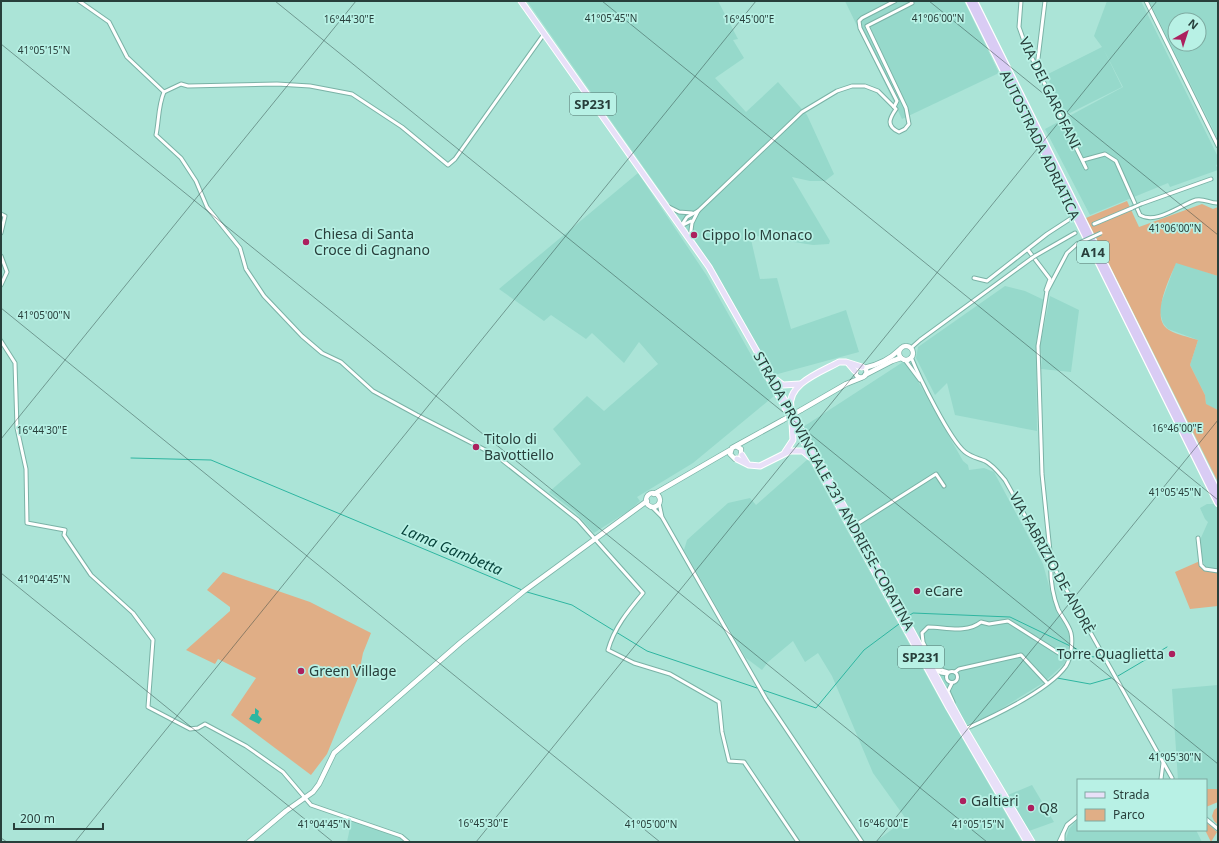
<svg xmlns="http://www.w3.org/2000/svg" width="1219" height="843" viewBox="0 0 1219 843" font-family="'Noto Sans',sans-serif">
  <rect width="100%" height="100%" fill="#abe4d7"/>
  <!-- built -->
  <g fill="#96d9cb" fill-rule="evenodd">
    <polygon points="527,1 718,1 738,39 733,40 744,58 715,78 746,112 778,82 807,115 834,174 825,181 810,181 792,177 830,241 829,244 813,245 750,235 760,279 777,278 791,329 846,310 859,352 774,375 694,239"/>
    <polygon points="845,1 964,1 999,73 902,119"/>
    <polygon points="1107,1 1141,1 1218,157 1218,164 1216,165 1218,170 1170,187 1168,183 1090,215 1045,129 1123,87 1104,50 1122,87 1066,115 1046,75 1102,47 1094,36"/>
    <path d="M1149 1H1218V140L1211 125ZM1175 20H1199V44H1175Z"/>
    <polygon points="638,173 707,276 774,396 693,463 637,497 640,501 630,510 594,533 575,512 549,492 581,464 553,429 587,396 604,411 658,364 639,342 624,363 592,333 586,339 551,315 544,321 499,289"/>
    <polygon points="1176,262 1218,276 1218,410 1206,405 1205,395 1190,365 1198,340 1168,329 1163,323 1159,309"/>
    <polygon points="1005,286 1025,291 1044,300 1036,343 1037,431 955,415 947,383 935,395 916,358 918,347"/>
    <polygon points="1050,296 1079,310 1071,372 1041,369 1042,358 1040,346"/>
    <polygon points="903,362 907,364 915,376 963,461 968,465 969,470 984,468 994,472 1043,564 1054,604 1070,635 1068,654 1064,664 1052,675 1043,683 991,715 966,725 803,427"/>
    <polygon points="808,459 940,700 1022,842 875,842 906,819 873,773 832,676 818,653 805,662 793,641 768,662 762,670 746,658 684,550 687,540 728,503 750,498 756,505"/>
    <polygon points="1207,504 1215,504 1218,510 1218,570 1205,567 1200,550 1200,540 1208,522 1205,519 1200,508"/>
    <polygon points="1218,685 1218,789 1206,789 1206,780 1178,780 1172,689"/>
    <polygon points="1032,785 1054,822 1029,831 1008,795"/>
    <polygon points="1078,819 1078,830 1196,830 1202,842 1067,842 1066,839 1069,829"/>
    <polygon points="356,820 401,836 408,842 347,842 351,823"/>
  </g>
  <!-- green -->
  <g fill="#e0ae86">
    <path d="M1127 201 1139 227 1202 204 1213 209 1218 207V276L1176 263C1170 278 1149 318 1169 330 1177 335 1189 337 1198 340L1190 365 1205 395 1206 404 1218 410V482L1086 218Z"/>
    <polygon points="1200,561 1203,567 1218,571 1218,606 1190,609 1175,572"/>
    <polygon points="223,572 310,602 371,633 363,653 358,678 327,754 311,775 231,715 256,678 218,659 215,664 186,650 230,611 230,607 207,590"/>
    <polygon points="1206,789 1218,789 1218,802 1206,807"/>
    <polygon points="1218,807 1218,825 1214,821 1212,816 1214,810"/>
    <polygon points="1206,822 1217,832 1211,842 1205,830"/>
  </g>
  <!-- water -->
  <polygon fill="#2eb6a1" points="255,708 259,711 258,715 262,719 259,724 249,719 252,714 255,714"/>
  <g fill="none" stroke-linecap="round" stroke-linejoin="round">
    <!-- stream -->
    <g stroke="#2eb6a1" stroke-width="1">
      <polyline points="131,458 211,460 522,590"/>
      <polyline points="527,592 572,605 647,651 757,688"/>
      <polyline points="907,617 913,613 1010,617 1093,657 1100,655"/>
      <polyline points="1118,676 1167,647"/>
      <polyline points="1057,678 1090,684 1111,678"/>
      <polyline points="763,690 816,708 864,650 899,624"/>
    </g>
    <defs>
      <g id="street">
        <polyline points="79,1 109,22 127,57 164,92 181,84 188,86 277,84 310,86 352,94 402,127 448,165 455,159 544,34"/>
        <polyline points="1021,1 1019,27 1025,44 1086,168"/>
        <polyline points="1146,1 1218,146"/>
        <polyline points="1037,67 1045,1"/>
        <path d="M164 92C158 106 159 121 156 135L181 158 196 181 207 207 240 248 246 269 264 296 302 336 322 353 341 362 373 391 417 415 497 456 578 520 643 593C628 611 614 628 608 650L634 663 670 674 719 702 722 732 729 761 744 762 798 842"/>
        <polyline points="894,107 897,101 860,28 859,21 862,18 895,1"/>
        <path d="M1083 160 1105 154 1116 161 1140 215C1156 225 1180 205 1196 200 1204 198 1211 204 1218 203"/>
        <polyline points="1141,204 1211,179"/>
        <polyline points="667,206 679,212 692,213"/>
        <polyline points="1,214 5,216 1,233"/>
        <polyline points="1094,224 1132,208"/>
        <polyline points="681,226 687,217 698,211"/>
        <polyline points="681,226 691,221"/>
        <path d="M690 238 692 223 698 211 802 112 837 91 852 86H865L878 91 896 109C889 119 886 126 899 132L905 129 909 124 906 108 867 26 912 3 911 1"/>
        <polyline points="1028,250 1050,279 1046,290"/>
        <polyline points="1,256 7,272 1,285"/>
        <polyline points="1035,256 1075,233"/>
        <polyline points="974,278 987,281 1047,234 1070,219"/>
        <polyline points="1,341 15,363 17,428 26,469 27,523 65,530 64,535 91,575 133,613 153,640 148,707 190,729 198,728 205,724 246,746 283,772 311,805 401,836 408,842"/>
        <polyline points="911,348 920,340 1032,258"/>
        <path d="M911 357C919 377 950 440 965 452 971 457 978 458 985 461 993 465 999 473 1005 480L1172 778"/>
        <polyline points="905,360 920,380"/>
        <polyline points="659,503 662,517 766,699 862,842"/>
        <polyline points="652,507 661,516"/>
        <polyline points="854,526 936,474 944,486"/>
        <polyline points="1198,538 1201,565 1205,569 1218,571"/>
        <polyline points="934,669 941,673 947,674"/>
        <circle cx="952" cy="677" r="5.5"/>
        <path d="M948 672 938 669 933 663 923 642 922 633 928 627C945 627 966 634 981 622L989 624 1008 621 1068 659"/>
        <polyline points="955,672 959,669 1021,655 1047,683"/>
        <polyline points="952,683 948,691 953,702"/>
        <path d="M965 729C992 717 1049 690 1066 666 1071 658 1073 642 1071 633 1069 625 1062 617 1058 609 1052 593 1050 577 1051 561L1042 474 1038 346 1047 291 1067 253 1077 244"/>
        <polyline points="1161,779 1163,763"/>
        <polyline points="1206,819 1218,829"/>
        <polyline points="1063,834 1063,842"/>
        <polyline points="1059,842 1067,825 1078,816"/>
      </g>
      <g id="secondary">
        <circle cx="906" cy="353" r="7"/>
        <circle cx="861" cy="372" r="5.5"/>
        <path d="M864 368C877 365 889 360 899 350"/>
        <polyline points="865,375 892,361 901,358"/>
        <polyline points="801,410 846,384 861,378"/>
        <polyline points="736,446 741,449 741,457 735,459 730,454 732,448 783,420"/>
        <circle cx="653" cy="500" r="7"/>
        <polyline points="654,494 730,450"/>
        <polyline points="249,842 286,811 313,792 319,784 334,753 460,643 524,591 647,501"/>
      </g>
      <g id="primary">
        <polyline points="521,1 709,267 822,466 965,729 1032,842"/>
        <polyline points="849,364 855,371"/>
        <polyline points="764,369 949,708 1027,842"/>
        <polyline points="775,379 783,385 800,384"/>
        <path d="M791 408C786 384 821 372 839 362H846L862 367"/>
        <polyline points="785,452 793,440 792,422"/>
        <polyline points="742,455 747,463"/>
        <polyline points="737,459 749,465 760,466 790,451 803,451 810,457"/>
      </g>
      <g id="highway">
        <polyline points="969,1 1218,503"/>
        <polyline points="974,1 1218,493"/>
      </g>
    </defs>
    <!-- street casing -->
    <use href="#street" stroke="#7ab2a6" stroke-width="5"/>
    <!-- secondary casing -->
    <use href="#secondary" stroke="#7ab2a6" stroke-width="6"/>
    <!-- primary casing -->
    <use href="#primary" stroke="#fff" stroke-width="7"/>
    <!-- highway casing -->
    <use href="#highway" stroke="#fff" stroke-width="8"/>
    <!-- street -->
    <use href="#street" stroke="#fff" stroke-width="3"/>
    <!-- secondary -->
    <use href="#secondary" stroke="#fff" stroke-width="4.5"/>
    <!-- primary -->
    <use href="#primary" stroke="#e8e0f8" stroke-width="5"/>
    <!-- highway -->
    <use href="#highway" stroke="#d9ccf4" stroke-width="5.5"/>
    <defs>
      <g id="street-bridge">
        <polyline points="1132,208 1141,204"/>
        <polyline points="1077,244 1101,233"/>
        <polyline points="1032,258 1035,256"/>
      </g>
      <polyline id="secondary-bridge" points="783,420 801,410"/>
    </defs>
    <!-- street-bridge casing -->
    <use href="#street-bridge" stroke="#7ab2a6" stroke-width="5" stroke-linecap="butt"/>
    <!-- secondary-bridge casing -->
    <use href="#secondary-bridge" stroke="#7ab2a6" stroke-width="6" stroke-linecap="butt"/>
    <!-- street-bridge -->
    <use href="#street-bridge" stroke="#fff" stroke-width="3"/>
    <!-- secondary-bridge -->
    <use href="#secondary-bridge" stroke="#fff" stroke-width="4.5"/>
  </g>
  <!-- ticks -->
  <path fill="none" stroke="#283f3b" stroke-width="1" stroke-opacity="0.45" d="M275 1 1218 764M602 1 1218 500M929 1 1218 235M1 44 987 842M1 308 660 842M1 439 356 1M1 573 333 842M1 838 7 842M75 842 756 1M476 842 1157 1M876 842 1218 420"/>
  <!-- markers -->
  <g fill="#ac205e" stroke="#b8f1e5" stroke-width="1.5">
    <circle cx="694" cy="235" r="4"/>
    <circle cx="306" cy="242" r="4"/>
    <circle cx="476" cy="447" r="4"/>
    <circle cx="917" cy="591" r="4"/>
    <circle cx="1172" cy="654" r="4"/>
    <circle cx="301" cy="671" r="4"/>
    <circle cx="963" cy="801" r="4"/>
    <circle cx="1031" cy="808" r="4"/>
  </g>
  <g text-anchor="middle" stroke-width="3.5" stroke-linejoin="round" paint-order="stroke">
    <!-- shield labels -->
    <g fill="#b8f1e5" stroke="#53746e" stroke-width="1">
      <rect x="570" y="93" width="46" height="22" rx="3"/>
      <rect x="1077" y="241" width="32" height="22" rx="3"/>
      <rect x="898" y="646" width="46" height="22" rx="3"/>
    </g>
    <g font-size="13" font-weight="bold" fill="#283f3b">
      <text x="593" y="109">SP231</text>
      <text x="1093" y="257">A14</text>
      <text x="921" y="662">SP231</text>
    </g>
    <!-- street labels -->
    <g font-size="14" fill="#283f3b" stroke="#b8f1e5">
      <text transform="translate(1050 93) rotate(64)" y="5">VIA DEI GAROFANI</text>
      <text transform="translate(1040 145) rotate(64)" y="5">AUTOSTRADA ADRIATICA</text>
      <text transform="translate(834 491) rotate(61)" y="5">STRADA PROVINCIALE 231 ANDRIESE-CORATINA</text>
      <text transform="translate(1052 563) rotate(61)" y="5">VIA FABRIZIO DE ANDRÈ</text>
    </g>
    <!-- poi labels -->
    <g font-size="14" fill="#283f3b" stroke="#b8f1e5" text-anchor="start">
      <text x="314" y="239">Chiesa di Santa<tspan x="314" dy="16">Croce di Cagnano</tspan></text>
      <text x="702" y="240">Cippo lo Monaco</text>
      <text x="484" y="444">Titolo di<tspan x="484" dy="16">Bavottiello</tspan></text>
      <text x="925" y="596">eCare</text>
      <text x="1164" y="659" text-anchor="end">Torre Quaglietta</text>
      <text x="309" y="676">Green Village</text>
      <text x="971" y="806">Galtieri</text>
      <text x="1039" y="813">Q8</text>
    </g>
    <!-- water labels -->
    <g font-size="15" font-style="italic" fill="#033f37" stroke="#b8f1e5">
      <text transform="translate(452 550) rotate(23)" y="5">Lama Gambetta</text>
    </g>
  </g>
  <g font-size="10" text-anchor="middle" fill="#283f3b" stroke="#b8f1e5" stroke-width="3.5" stroke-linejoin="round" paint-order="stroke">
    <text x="611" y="22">41°05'45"N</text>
    <text x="938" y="22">41°06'00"N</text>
    <text x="349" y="23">16°44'30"E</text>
    <text x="749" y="23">16°45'00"E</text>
    <text x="44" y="54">41°05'15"N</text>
    <text x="1175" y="232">41°06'00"N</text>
    <text x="44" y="319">41°05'00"N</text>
    <text x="1177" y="432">16°46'00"E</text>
    <text x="42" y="434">16°44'30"E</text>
    <text x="1175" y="496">41°05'45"N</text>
    <text x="44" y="583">41°04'45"N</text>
    <text x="1175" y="761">41°05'30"N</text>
    <text x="483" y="827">16°45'30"E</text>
    <text x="883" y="827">16°46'00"E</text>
    <text x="324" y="828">41°04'45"N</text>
    <text x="651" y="828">41°05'00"N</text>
    <text x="978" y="828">41°05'15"N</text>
  </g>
  <!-- border -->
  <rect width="1219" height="843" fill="none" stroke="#283f3b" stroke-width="4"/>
  <!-- legend -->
  <rect x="1077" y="779" width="130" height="52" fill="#b8f1e5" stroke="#7eaaa1"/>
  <rect x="1085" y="792" width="20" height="6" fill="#e8e0f8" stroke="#7eaaa1"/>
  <text x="1113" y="799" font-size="12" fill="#283f3b">Strada</text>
  <rect x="1085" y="809" width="20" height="12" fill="#e0ae86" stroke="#7eaaa1"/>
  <text x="1113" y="819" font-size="12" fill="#283f3b">Parco</text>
  <!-- north arrow -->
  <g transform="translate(1187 32) rotate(39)"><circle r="19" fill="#b8f1e5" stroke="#7eaaa1"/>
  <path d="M0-3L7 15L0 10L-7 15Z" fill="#ac205e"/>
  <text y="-6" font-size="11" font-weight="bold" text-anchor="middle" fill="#283f3b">N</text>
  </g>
  <!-- scale -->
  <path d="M14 823v6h89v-6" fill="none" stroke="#283f3b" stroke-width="2"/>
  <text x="20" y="823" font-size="12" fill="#283f3b" stroke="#b8f1e5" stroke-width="3" paint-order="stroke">200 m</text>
</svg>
